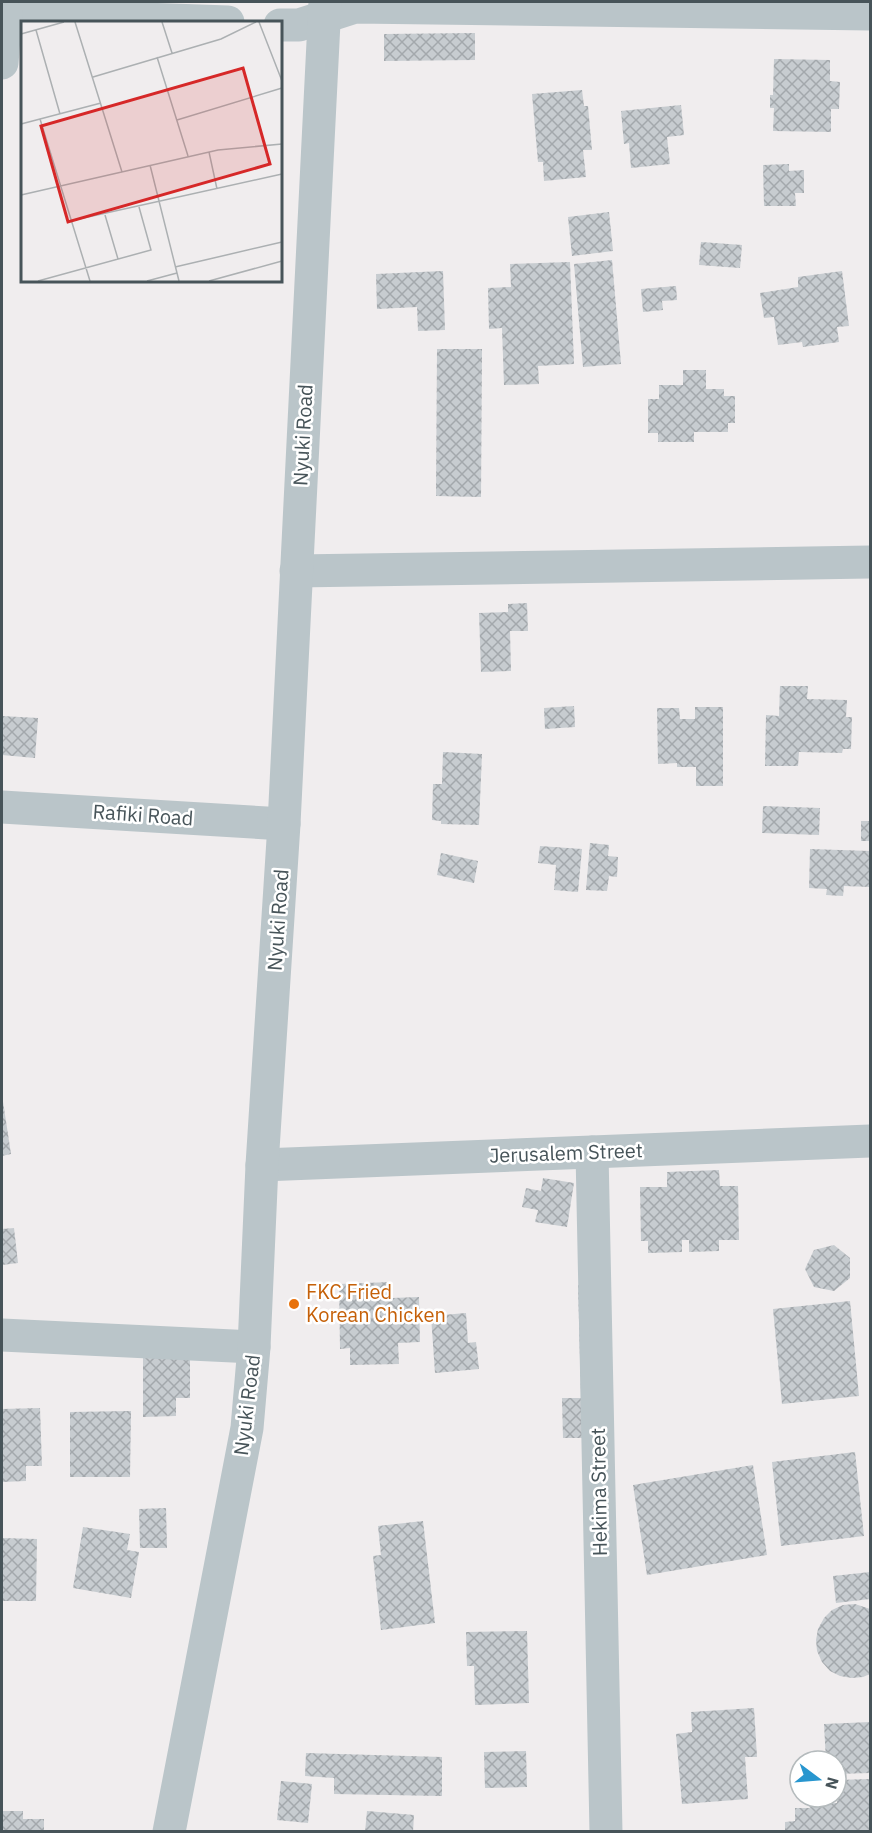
<svg xmlns="http://www.w3.org/2000/svg" width="872" height="1833" viewBox="0 0 872 1833" font-family="'IBM Plex Sans',sans-serif">
  <defs>
    <pattern id="building-cross-hatch" width="8" height="8" patternUnits="userSpaceOnUse" patternTransform="scale(1.5)"><rect width="8" height="8" fill="#c7ccd0"/><path d="M0 0l8 8M0 8l8-8" fill="none" stroke="#a3a8ac"/></pattern>
  </defs>
  <rect width="100%" height="100%" fill="#f0edee"/>
  <!-- building -->
  <g fill="url(#building-cross-hatch)">
    <polygon points="475,33 475,60 384,61 384,34"/>
    <polygon points="774,59 830,60 830,81 840,82 839,109 831,109 831,132 773,131 774,108 770,108 770,95 773,95"/>
    <polygon points="582,90 584,106 588,106 592,150 583,150 586,177 544,181 543,162 538,162 532,94"/>
    <polygon points="681,105 684,135 667,137 670,164 631,168 629,143 624,144 621,111"/>
    <polygon points="789,164 789,171 804,170 804,193 795,193 796,206 764,206 763,165"/>
    <polygon points="609,212 613,251 572,256 568,217"/>
    <polygon points="701,242 742,245 740,268 699,265"/>
    <polygon points="612,260 621,364 583,367 574,264"/>
    <polygon points="570,262 574,364 538,366 539,384 504,385 502,328 489,329 488,288 511,287 510,264"/>
    <polygon points="443,271 445,330 418,331 417,307 377,309 376,274"/>
    <polygon points="842,271 849,326 837,327 839,342 803,347 802,342 778,345 774,317 764,318 760,293 798,287 798,277"/>
    <polygon points="676,286 677,300 662,301 663,310 643,312 641,289"/>
    <polygon points="437,349 482,349 481,497 436,496"/>
    <polygon points="683,370 706,370 706,389 724,389 724,396 735,396 735,423 728,423 728,432 694,432 694,442 658,442 658,433 648,433 648,399 659,399 659,385 683,385"/>
    <polygon points="527,603 528,631 510,631 511,671 481,672 479,613 508,612 508,604"/>
    <polygon points="780,686 808,686 807,699 847,700 846,717 852,717 851,749 843,749 842,753 799,752 798,766 765,766 766,715 779,716"/>
    <polygon points="574,706 575,727 545,729 544,708"/>
    <polygon points="695,707 723,707 723,786 696,786 696,767 677,767 677,763 658,764 657,708 679,708 680,719 695,719"/>
    <polygon points="2,716 38,718 35,758 2,755"/>
    <polygon points="443,752 482,754 479,825 441,824 441,821 432,820 433,784 442,784"/>
    <polygon points="763,806 820,808 819,835 762,833"/>
    <rect x="861" y="821" width="9" height="20"/>
    <polygon points="590,843 609,845 608,856 618,857 617,877 609,876 607,891 586,890"/>
    <polygon points="540,846 582,849 578,892 554,890 556,865 538,863"/>
    <polygon points="810,849 870,851 870,887 844,886 843,896 826,895 827,889 809,888"/>
    <polygon points="441,853 478,861 474,883 437,875"/>
    <polygon points="2,1095 11,1154 2,1156"/>
    <polygon points="719,1170 720,1186 738,1186 739,1240 719,1240 719,1251 689,1252 689,1240 682,1240 682,1252 648,1253 648,1241 641,1241 640,1187 667,1187 667,1172"/>
    <polygon points="543,1178 574,1183 567,1227 535,1222 538,1210 522,1207 526,1188 541,1191"/>
    <polygon points="14,1228 18,1263 2,1265 2,1229"/>
    <polygon points="834,1245 850,1258 850,1278 834,1291 814,1287 805,1269 814,1250"/>
    <polygon points="391,1282 392,1298 419,1297 420,1342 398,1343 399,1364 350,1365 350,1348 340,1349 339,1284"/>
    <polygon points="578,1285 586,1285 591,1438 563,1438 562,1398 581,1398"/>
    <polygon points="850,1301 859,1396 782,1404 773,1309"/>
    <polygon points="466,1313 468,1343 476,1342 479,1369 435,1373 431,1316"/>
    <polygon points="143,1358 190,1358 190,1398 176,1398 176,1416 143,1417"/>
    <polygon points="40,1408 42,1466 26,1466 26,1481 2,1482 2,1409"/>
    <polygon points="131,1411 130,1477 70,1477 70,1412"/>
    <polygon points="855,1452 864,1536 781,1546 772,1462"/>
    <polygon points="753,1465 767,1555 647,1575 633,1485"/>
    <polygon points="166,1508 167,1548 140,1548 139,1509"/>
    <polygon points="423,1521 435,1623 381,1630 373,1556 381,1555 378,1526"/>
    <polygon points="83,1527 130,1534 127,1550 139,1552 131,1598 73,1588"/>
    <polygon points="2,1538 37,1539 36,1601 2,1601"/>
    <polygon points="870,1572 870,1599 836,1603 833,1576"/>
    <polygon points="855,1604 870,1609 870,1674 863,1677 852,1678 840,1676 830,1671 822,1662 817,1651 816,1640 818,1629 824,1618 832,1610 843,1605"/>
    <polygon points="527,1631 529,1703 475,1705 474,1666 467,1666 466,1632"/>
    <polygon points="754,1708 757,1757 745,1757 748,1799 682,1804 676,1734 692,1732 691,1712"/>
    <polygon points="870,1722 870,1773 836,1774 836,1761 826,1761 824,1724"/>
    <polygon points="526,1751 527,1787 485,1788 484,1752"/>
    <polygon points="306,1753 442,1757 442,1796 334,1794 334,1778 305,1776"/>
    <polygon points="870,1779 870,1832 785,1832 785,1822 795,1821 795,1808 810,1808 809,1804 837,1803 837,1780"/>
    <polygon points="281,1781 312,1784 308,1823 277,1820"/>
    <polygon points="2,1811 23,1811 23,1819 44,1819 44,1832 2,1832"/>
    <polygon points="367,1811 414,1815 413,1832 365,1832"/>
  </g>
  <g fill="none" stroke-linecap="round" stroke-linejoin="round">
    <!-- minor -->
    <g stroke="#bac5c9" stroke-width="33">
      <polyline points="2,14 228,22"/>
      <polyline points="280,25 299,25 355,7 870,14"/>
      <polyline points="2,63 6,14"/>
      <polyline points="296,571 870,562"/>
      <polyline points="2,807 284,824"/>
      <polyline points="592,1152 606,1832"/>
      <polyline points="262,1165 870,1141"/>
      <polyline points="2,1335 254,1347"/>
      <polyline points="169,1832 247,1428 254,1347 262,1165 284,824 325,2"/>
    </g>
  </g>
  <!-- markers -->
  <circle fill="#e8710a" stroke="#fff" stroke-width="2" cx="294" cy="1304" r="6"/>
  <g text-anchor="middle" stroke-width="5" stroke-linejoin="round" paint-order="stroke">
    <!-- street labels -->
    <g font-size="20" fill="#475459" stroke="#fff">
      <text transform="translate(303 435) rotate(-87)" y="7">Nyuki Road</text>
      <text transform="translate(143 815) rotate(4)" y="7">Rafiki Road</text>
      <text transform="translate(278 920) rotate(-86)" y="7">Nyuki Road</text>
      <text transform="translate(566 1153) rotate(-2)" y="7">Jerusalem Street</text>
      <text transform="translate(247 1405) rotate(-83)" y="7">Nyuki Road</text>
      <text transform="translate(599 1492) rotate(-91)" y="7">Hekima Street</text>
    </g>
    <!-- food labels -->
    <g font-size="20" fill="#c56008" stroke="#fff" text-anchor="start">
      <text x="306" y="1299">FKC Fried<tspan x="306" dy="23">Korean Chicken</tspan></text>
    </g>
  </g>
  <!-- overview -->
  <g transform="translate(21 21)">
    <rect width="261" height="261" fill="#f0edee"/>
    <path fill="none" stroke="#acb0b2" stroke-width="1.5" d="M54 1 101 151M141 1 151 32M238 1 261 60M15 9 39 93M0 13 43 1M136 36 167 135M72 56 200 18 235 1M19 98 69 260M156 99 261 67M0 103 80 82M188 131 196 168M129 144 158 260M0 174 197 129 261 123M84 194 97 238M49 200 261 153M154 246 261 221M17 260 130 229 118 186M126 260 156 252M188 260 261 240"/>
    <path fill="#d62828" fill-opacity="0.15" stroke="#d62828" stroke-width="3" d="M222 47 249 143 47 201 20 105Z"/>
    <rect width="261" height="261" fill="none" stroke="#475459" stroke-width="3"/>
  </g>
  <!-- border -->
  <rect width="872" height="1833" fill="none" stroke="#475459" stroke-width="6"/>
  <!-- north arrow -->
  <g transform="translate(818 1779) rotate(106)"><circle r="28" fill="#ffffff" stroke="#b5bbbd" stroke-width="1.5"/>
  <path d="M0-4.5L10 22L0 15L-10 22Z" fill="#2896cf"/>
  <text y="-9" font-size="16" font-weight="bold" text-anchor="middle" fill="#475459">N</text>
  </g>
</svg>
